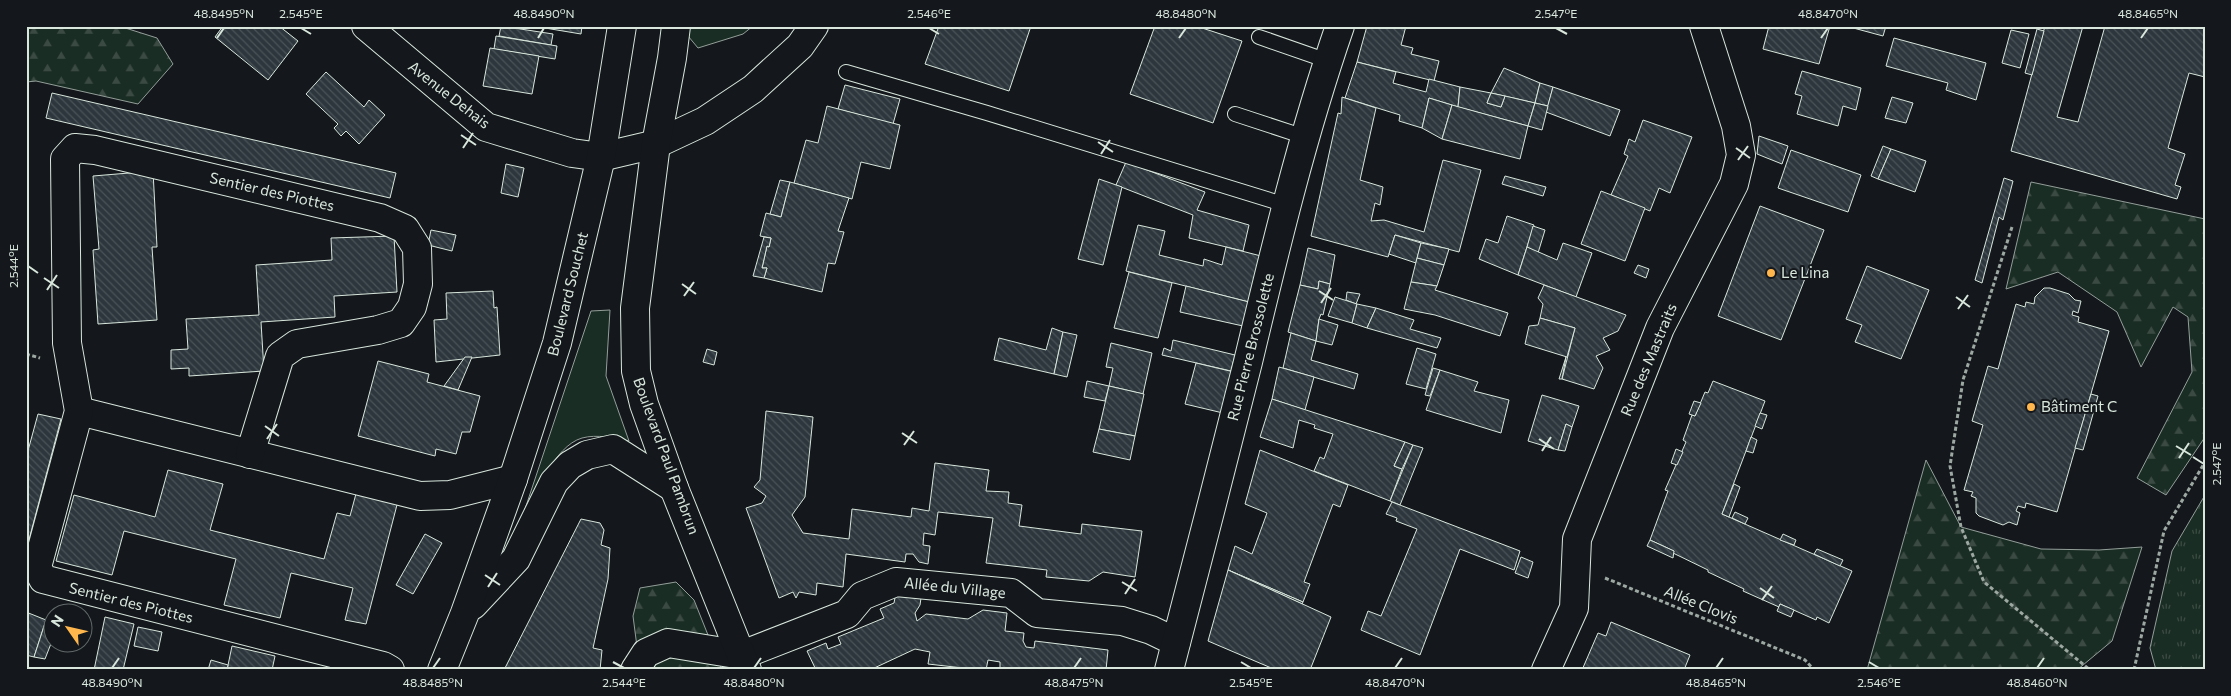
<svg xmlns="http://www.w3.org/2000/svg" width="2231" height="696" viewBox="0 0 2231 696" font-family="Commissioner,sans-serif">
  <defs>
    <pattern id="forest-firs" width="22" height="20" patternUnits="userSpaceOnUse" patternTransform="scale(1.25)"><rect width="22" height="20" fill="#1a2d24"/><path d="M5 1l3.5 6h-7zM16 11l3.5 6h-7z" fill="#3b4b43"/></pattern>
    <pattern id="park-tufts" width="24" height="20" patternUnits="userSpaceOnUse" patternTransform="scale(1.25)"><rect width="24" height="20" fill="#1a2d24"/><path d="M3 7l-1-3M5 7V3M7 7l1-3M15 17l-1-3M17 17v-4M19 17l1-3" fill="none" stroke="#3b4b43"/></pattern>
    <pattern id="building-back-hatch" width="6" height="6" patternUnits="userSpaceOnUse" patternTransform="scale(1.25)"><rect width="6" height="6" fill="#2c363c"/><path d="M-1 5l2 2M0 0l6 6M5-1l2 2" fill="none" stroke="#4a5358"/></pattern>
  </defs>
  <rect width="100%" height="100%" fill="#14181c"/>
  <!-- grass -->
  <g fill="#1a2d24" stroke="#939e99">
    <polygon points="690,26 753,26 743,34 698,48 688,36"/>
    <path d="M610 310 606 376 629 441C614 438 597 434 582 438 554 446 534 497 521 521L591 311Z"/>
  </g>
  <!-- forest -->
  <g fill="url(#forest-firs)" stroke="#939e99">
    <polygon points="26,26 119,26 157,38 173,64 138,104 36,81 26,82"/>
    <polygon points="2031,182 2205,219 2205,437 2166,495 2137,478 2192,372 2188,317 2173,307 2141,367 2117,312 2058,272 2006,289"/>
    <polygon points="1926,460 1961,527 2041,549 2099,550 2142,547 2112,641 2077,670 1867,670"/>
    <polygon points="676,582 694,600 722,670 640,670 633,616 640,588"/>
  </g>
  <!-- park -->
  <polygon fill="url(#park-tufts)" stroke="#939e99" points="2205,495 2205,670 2156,670 2150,648 2172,551"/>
  <!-- building -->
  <g fill="url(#building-back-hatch)" stroke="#d8e6dc">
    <polygon points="223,26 279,26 298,41 268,80 215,37"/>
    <polygon points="501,26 553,34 551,45 499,36"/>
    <polygon points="545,26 582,26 581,34 545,28"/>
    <polygon points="939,26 1031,26 1009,91 925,64"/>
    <polygon points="1155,26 1196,26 1242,41 1213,123 1130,94"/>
    <polygon points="1367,26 1406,26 1401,45 1413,48 1411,54 1439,61 1434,81 1357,62"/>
    <polygon points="1769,26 1830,26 1819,64 1763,49"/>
    <polygon points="1846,26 1886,26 1883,36"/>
    <polygon points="2045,26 2083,26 2057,117 2078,122 2105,26 2205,26 2205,77 2189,73 2168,148 2185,154 2175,185 2181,187 2177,199 2011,151"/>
    <polygon points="2037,29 2044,31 2032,75 2025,73"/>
    <polygon points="2011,30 2029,34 2020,68 2002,63"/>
    <polygon points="496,36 557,46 555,59 494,49"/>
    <polygon points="1894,38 1986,63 1976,100 1946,90 1948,83 1886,66"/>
    <polygon points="490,48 539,56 532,94 483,86"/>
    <polygon points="1357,62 1396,72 1393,83 1426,92 1429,79 1460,87 1458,107 1429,98 1422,128 1399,121 1400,115 1345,98"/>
    <polygon points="1504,68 1540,83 1535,103 1491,93"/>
    <polygon points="1802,71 1861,88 1856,110 1843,106 1838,126 1797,114 1802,96 1795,94"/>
    <polygon points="326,72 364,107 369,100 385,115 359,144 346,131 341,136 334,128 338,124 306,94"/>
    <polygon points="1540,83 1553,87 1548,106 1535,103"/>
    <polygon points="845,85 900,99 893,124 838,109"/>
    <polygon points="1460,87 1491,93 1487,103 1501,107 1505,96 1535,103 1528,126 1458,107"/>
    <polygon points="1553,87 1620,110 1610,136 1546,112"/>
    <polygon points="52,93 396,173 390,198 46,118"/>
    <polygon points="1491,93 1505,96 1501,107 1487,103"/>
    <polygon points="1342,97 1376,108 1360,180 1383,187 1380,205 1375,203 1371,221 1384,220 1424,232 1443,160 1481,170 1459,252 1395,235 1388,257 1311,236 1338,113 1341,114"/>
    <polygon points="1892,97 1913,103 1906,123 1885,118"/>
    <polygon points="1429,98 1452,105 1442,139 1422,128"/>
    <polygon points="1535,103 1548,106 1542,130 1528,126"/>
    <polygon points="1452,105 1528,126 1520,159 1442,139"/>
    <polygon points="827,106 900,125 890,169 861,162 852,199 794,183 806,140 818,143"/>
    <polygon points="1643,120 1692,137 1670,193 1659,188 1650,211 1611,195 1628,156 1624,154 1629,139 1635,142"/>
    <polygon points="1759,136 1788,146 1782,164 1757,154"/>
    <polygon points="1883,146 1891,149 1878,179 1871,176"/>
    <polygon points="1891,149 1926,161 1915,192 1878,179"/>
    <polygon points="1791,150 1861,175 1848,212 1778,188"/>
    <polygon points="1126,162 1205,192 1197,210 1249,225 1243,251 1189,238 1193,215 1116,185"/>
    <polygon points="506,164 524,168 518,197 501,193"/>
    <polygon points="153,171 157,247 152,247 157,320 98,324 93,250 99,249 93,176"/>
    <polygon points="1505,176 1546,187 1543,196 1502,184"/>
    <polygon points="2004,178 2013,181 2003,220 1999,217 1982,283 1975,280"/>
    <polygon points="1099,179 1122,187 1103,265 1078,259"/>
    <polygon points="780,180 790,182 781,217 770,214"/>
    <polygon points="790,182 849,198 838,231 844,232 835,264 828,263 822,292 764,278 767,268 762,268 767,246 769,247 771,238 760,236 766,213 781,217"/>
    <polygon points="1601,191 1645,208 1625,261 1581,244"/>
    <polygon points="1760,206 1824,230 1781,340 1718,316"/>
    <polygon points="1507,216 1534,225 1518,275 1479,259 1486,239 1498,243"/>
    <polygon points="1138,225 1165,231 1159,255 1203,266 1204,259 1222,265 1226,247 1261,256 1249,302 1126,271"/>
    <polygon points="1533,226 1545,230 1538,253 1527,247"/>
    <polygon points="431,230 456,235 452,251 428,245"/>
    <polygon points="1395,235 1421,243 1416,263 1389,254"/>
    <polygon points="394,236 397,292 334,296 335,317 261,322 264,371 189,376 189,368 171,369 171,350 188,349 186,319 259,315 256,265 332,260 331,238"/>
    <polygon points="764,237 771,238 769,247 767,246 762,268 767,268 764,278 753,276"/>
    <polygon points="1421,243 1449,249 1444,265 1417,258"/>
    <polygon points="1563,243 1592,253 1576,297 1518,275 1527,247 1557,260"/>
    <polygon points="1308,248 1335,255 1330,284 1319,281 1318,289 1300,285"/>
    <polygon points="1417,258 1444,265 1437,286 1411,282"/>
    <polygon points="1638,265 1649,269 1646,278 1634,273"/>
    <polygon points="1867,266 1929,290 1901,359 1855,342 1862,325 1846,319"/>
    <polygon points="1129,272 1172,283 1158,338 1114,328"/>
    <polygon points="1319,281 1330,284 1323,315 1321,314 1319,319 1316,341 1288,332 1300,285 1318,289"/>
    <polygon points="1411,282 1437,286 1435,290 1508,313 1500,336 1435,315 1404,309"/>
    <polygon points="1544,285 1626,315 1618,331 1603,338 1610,350 1596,356 1603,368 1594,389 1562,379 1575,328 1540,318 1543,304 1538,298"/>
    <polygon points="1186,286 1249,302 1243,326 1180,312"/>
    <polygon points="2044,288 2050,288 2069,294 2075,300 2081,301 2078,313 2073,311 2072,315 2079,317 2078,322 2109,331 2057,512 2026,503 2025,508 2018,506 2016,511 2020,513 2017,525 2009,522 2003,525 1979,516 1976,513 1976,498 1971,496 1973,492 1964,490 1983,425 1972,421 1988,366 1998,369 2016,304 2025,307 2026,302 2034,304 2035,297"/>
    <polygon points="493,291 494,308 497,307 500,355 436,362 434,320 447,319 446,293"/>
    <polygon points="1347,292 1360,294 1356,304 1346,300"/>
    <polygon points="1335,297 1357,304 1352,323 1328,316"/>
    <polygon points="1357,304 1376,308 1367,328 1352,323"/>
    <polygon points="1376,308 1414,320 1410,329 1441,338 1437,348 1367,328"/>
    <polygon points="1540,318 1575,328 1567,357 1525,344 1529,326 1538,325"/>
    <polygon points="1319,319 1338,325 1332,345 1316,341"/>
    <polygon points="1052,328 1063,332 1054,374 994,360 999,338 1046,350"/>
    <polygon points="1063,332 1077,335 1067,377 1054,374"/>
    <polygon points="1291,333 1316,341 1311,360 1358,374 1354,389 1283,368"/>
    <polygon points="1173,340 1235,355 1231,371 1162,355 1164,348 1171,351"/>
    <polygon points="1111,343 1152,353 1143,394 1109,386 1113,368 1106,367"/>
    <polygon points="1417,348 1436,354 1426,389 1406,384"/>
    <polygon points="707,349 717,352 714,365 703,362"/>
    <polygon points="465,357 472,357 458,390 444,386"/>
    <polygon points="1566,357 1562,379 1559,379"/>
    <polygon points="378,361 429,374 427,382 480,396 470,432 462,432 456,454 436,449 435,456 358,436"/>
    <polygon points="1196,363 1234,372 1223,413 1185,404"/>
    <polygon points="1279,367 1314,377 1305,410 1272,399"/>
    <polygon points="1433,368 1440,370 1430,396 1425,395"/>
    <polygon points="1440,370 1478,382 1474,391 1509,400 1501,433 1426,410"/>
    <polygon points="1087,381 1109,386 1105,401 1084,397"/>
    <polygon points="1713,381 1765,401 1722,514 1852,571 1829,623 1817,617 1816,620 1780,604 1779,607 1743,591 1744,589 1708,572 1708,570 1673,553 1674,551 1650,540 1668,491 1665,490 1686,442 1683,440 1692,415 1695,416 1705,392 1708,393"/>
    <polygon points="1109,386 1144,394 1135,436 1099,429"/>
    <polygon points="2091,394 2098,396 2083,450 2075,448"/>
    <polygon points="1542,395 1579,406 1572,427 1566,424 1558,450 1528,441"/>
    <polygon points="1272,399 1405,442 1394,466 1402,469 1390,501 1314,471 1320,457 1324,459 1333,434 1314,428 1315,425 1299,420 1293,448 1260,437"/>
    <polygon points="1694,401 1701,403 1695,416 1689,414"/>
    <polygon points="766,411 813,417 805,497 792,515 803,533 849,539 852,509 911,517 912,508 929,511 935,463 989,470 986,491 1009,492 1008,503 1022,505 1019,526 1081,534 1082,524 1142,531 1135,577 1103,572 1089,581 1046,577 1047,570 986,563 993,518 938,512 935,535 924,533 923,545 930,546 928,564 919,562 913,554 906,554 905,562 846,554 843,587 817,583 816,595 799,592 796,598 793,592 779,598 746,508 762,503 766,496 754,487 760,480"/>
    <polygon points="1760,413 1767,415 1762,429 1755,426"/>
    <polygon points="38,414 61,419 26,551 26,458"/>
    <polygon points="1566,424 1572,427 1565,451 1558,450"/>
    <polygon points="1099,429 1135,436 1130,460 1093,452"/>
    <polygon points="1751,437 1757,440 1753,453 1746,451"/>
    <polygon points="1405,442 1413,445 1402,469 1394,466"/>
    <polygon points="1413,445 1423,448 1400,505 1390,501"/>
    <polygon points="1676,449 1683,452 1677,465 1671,463"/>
    <polygon points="1260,450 1348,485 1340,507 1333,504 1304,582 1310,584 1303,602 1228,570 1235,546 1252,554 1267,513 1245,504"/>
    <polygon points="168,470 223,484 210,530 324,559 337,513 350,516 357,490 398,501 366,624 345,620 353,588 291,573 280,618 224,605 236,559 124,531 112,575 56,561 74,495 155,517"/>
    <polygon points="1734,484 1740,487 1729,517 1722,514"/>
    <polygon points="1392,502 1520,551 1514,570 1460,549 1420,655 1361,630 1368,611 1381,616 1417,529 1396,521 1397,518 1386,514"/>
    <polygon points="1735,512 1748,518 1745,524 1732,518"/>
    <polygon points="581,519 600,523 604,530 601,545 610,548 608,579 593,648 602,650 600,670 504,670"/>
    <polygon points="425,534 442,543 413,594 396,585"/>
    <polygon points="1783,534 1796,540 1794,545 1780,540"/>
    <polygon points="1650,540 1674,551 1673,558 1647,546"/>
    <polygon points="1817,549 1843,560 1840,566 1814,554"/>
    <polygon points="1521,557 1533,562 1528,578 1515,573"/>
    <polygon points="1228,570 1303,602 1302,604"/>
    <polygon points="1228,570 1331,617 1310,670 1276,670 1208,641"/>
    <polygon points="897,587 922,591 920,605 915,613 917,621 926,614 968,619 983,610 1007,613 1005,631 1024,633 1023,641 1026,647 1034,648 1035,641 1108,650 1106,670 1000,670 1000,662 988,660 986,670 981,670 928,664 930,652 915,649 870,670 816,670 807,651 826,643 828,649 841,644 838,637 884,618 880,609 894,603"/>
    <polygon points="1780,604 1794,610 1791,617 1777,611"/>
    <polygon points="26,612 46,620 34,657 26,655"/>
    <polygon points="105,617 134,624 123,670 94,670"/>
    <polygon points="46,620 52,621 52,641 45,659 34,657"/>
    <polygon points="1611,622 1690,655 1684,670 1582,670 1598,633 1606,636"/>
    <polygon points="138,627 162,632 158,651 134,646"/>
    <polygon points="232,646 275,656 272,670 227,670"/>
    <polygon points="211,660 228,665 227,670 208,670"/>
  </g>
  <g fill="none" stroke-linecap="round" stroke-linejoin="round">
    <defs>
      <g id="lane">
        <polyline points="1259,37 1328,61"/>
        <polyline points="846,72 987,113 1286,205"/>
        <polyline points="1235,114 1305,137"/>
      </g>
      <g id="street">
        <polyline points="366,26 486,127 572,153 601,157 656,144 705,121 753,89 800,46 814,26"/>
        <polyline points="79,411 420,496 450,495 513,479"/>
        <polyline points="250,454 280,356 297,344 378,330 401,323 412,307 418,284 417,248 405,229 380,218 95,150 75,148 65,159 67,343 79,411 37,567 43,579 383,666 390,670"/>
        <polyline points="635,670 646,653 668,643 742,655 847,614 862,596 896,582 1011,593 1037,613 1122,621 1151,630 1176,642"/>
        <polyline points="1546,670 1574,608 1577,539 1660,328 1734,184 1741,155 1736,126 1704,26"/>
      </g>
      <path id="secondary" d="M1169 670C1196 567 1222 465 1248 362 1275 249 1302 136 1340 26"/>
      <g id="primary">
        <polyline points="676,26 672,58 656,144 635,308 636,371 644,404 674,488 747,670"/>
        <polyline points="473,605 516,559 554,482 570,465 587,455 613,449 674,488"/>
        <polyline points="442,670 465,613 513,479 557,343 601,157 622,26"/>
      </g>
    </defs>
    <!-- lane casing -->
    <use href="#lane" stroke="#d8e6dc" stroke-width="16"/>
    <!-- street casing -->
    <use href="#street" stroke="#d8e6dc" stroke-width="30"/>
    <!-- secondary casing -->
    <use href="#secondary" stroke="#d8e6dc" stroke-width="30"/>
    <!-- primary casing -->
    <use href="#primary" stroke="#d8e6dc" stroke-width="30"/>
    <!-- path -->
    <g stroke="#9da8a2" stroke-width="3" stroke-dasharray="4 2.5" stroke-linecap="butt">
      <polyline points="2012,227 1963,380 1950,466 1961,527 1984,582 2090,670"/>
      <polyline points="26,354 40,358"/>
      <polyline points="1605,578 1805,660 1814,670"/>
      <polyline points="2134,670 2164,531 2205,462"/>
    </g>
    <!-- lane -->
    <use href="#lane" stroke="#14181c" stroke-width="14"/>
    <!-- street -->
    <use href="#street" stroke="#14181c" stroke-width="28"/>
    <!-- secondary -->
    <use href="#secondary" stroke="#14181c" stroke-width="28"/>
    <!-- primary -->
    <use href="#primary" stroke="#14181c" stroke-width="28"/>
  </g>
  <!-- ticks -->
  <path fill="none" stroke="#d8e6dc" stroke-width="2" d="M301 28 311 34M929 28 939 34M1556 28 1567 34M217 38 224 28M538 38 544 28M1179 38 1186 28M1821 38 1828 28M2141 38 2148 28M461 135 476 145M1098 142 1113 152M463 148 473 133M1736 148 1750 158M1101 154 1110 140M1738 160 1748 146M28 266 38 273M44 278 59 288M682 284 696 294M47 290 57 275M1319 291 1333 300M684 296 694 282M1956 297 1970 307M1321 303 1331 288M1958 309 1968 295M265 426 279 436M902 433 917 443M267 439 277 424M1539 439 1554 449M904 445 914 431M2176 446 2191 455M1542 451 1551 437M2193 457 2204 464M2179 458 2189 443M485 575 500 585M1122 582 1137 591M488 587 497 573M1760 588 1774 598M1125 594 1135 579M1762 600 1772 586M613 662 624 668M1241 662 1251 668M1869 662 1879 668M112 668 119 658M433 668 440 658M754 668 761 658M1074 668 1081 658M1395 668 1402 658M1716 668 1723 658M2037 668 2044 658"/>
  <!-- markers -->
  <g fill="#ffb74d" stroke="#14181c" stroke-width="2">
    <circle cx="1771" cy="273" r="5"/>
    <circle cx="2031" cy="407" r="5"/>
  </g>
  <g text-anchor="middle" stroke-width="4" stroke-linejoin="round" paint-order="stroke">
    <!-- street labels -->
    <g font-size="15" fill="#d8e6dc" stroke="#14181c">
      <text transform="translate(449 95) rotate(38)" y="5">Avenue Dehais</text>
      <text transform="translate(272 192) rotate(13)" y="5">Sentier des Piottes</text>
      <text transform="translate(568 294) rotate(-76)" y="5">Boulevard Souchet</text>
      <text transform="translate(1251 347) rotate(-76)" y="5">Rue Pierre Brossolette</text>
      <text transform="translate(1649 360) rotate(-67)" y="5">Rue des Mastraits</text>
      <text transform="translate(666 456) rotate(70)" y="5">Boulevard Paul Pambrun</text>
      <text transform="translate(955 588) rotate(6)" y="5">Allée du Village</text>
      <text transform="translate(131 603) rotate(14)" y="5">Sentier des Piottes</text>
      <text transform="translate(1701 605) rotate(22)" y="5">Allée Clovis</text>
    </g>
    <!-- poi labels -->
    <g font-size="15" fill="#d8e6dc" stroke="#14181c" text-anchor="start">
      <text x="1781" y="278">Le Lina</text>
      <text x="2041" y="412">Bâtiment C</text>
    </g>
  </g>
  <!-- border -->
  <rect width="2231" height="696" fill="none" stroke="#14181c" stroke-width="55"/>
  <!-- north arrow -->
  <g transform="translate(68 628) rotate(304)"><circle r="24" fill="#14181c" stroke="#626a69"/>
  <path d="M0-4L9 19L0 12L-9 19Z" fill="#ffb74d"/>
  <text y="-8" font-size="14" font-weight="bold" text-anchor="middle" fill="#d8e6dc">N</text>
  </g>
  <rect x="28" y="28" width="2176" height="640" fill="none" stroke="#d8e6dc" stroke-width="2"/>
  <g font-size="12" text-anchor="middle" fill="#d8e6dc">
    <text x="224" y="18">48.8495°N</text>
    <text x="301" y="18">2.545°E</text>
    <text x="544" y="18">48.8490°N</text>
    <text x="929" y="18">2.546°E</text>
    <text x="1186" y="18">48.8480°N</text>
    <text x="1556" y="18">2.547°E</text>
    <text x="1828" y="18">48.8470°N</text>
    <text x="2148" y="18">48.8465°N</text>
    <text transform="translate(14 266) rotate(-90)" y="4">2.544°E</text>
    <text transform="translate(2217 464) rotate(-90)" y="4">2.547°E</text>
    <text x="112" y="687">48.8490°N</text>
    <text x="433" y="687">48.8485°N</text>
    <text x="624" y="687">2.544°E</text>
    <text x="754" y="687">48.8480°N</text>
    <text x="1074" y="687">48.8475°N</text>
    <text x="1251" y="687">2.545°E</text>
    <text x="1395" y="687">48.8470°N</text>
    <text x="1716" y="687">48.8465°N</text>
    <text x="1879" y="687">2.546°E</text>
    <text x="2037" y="687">48.8460°N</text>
  </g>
</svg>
